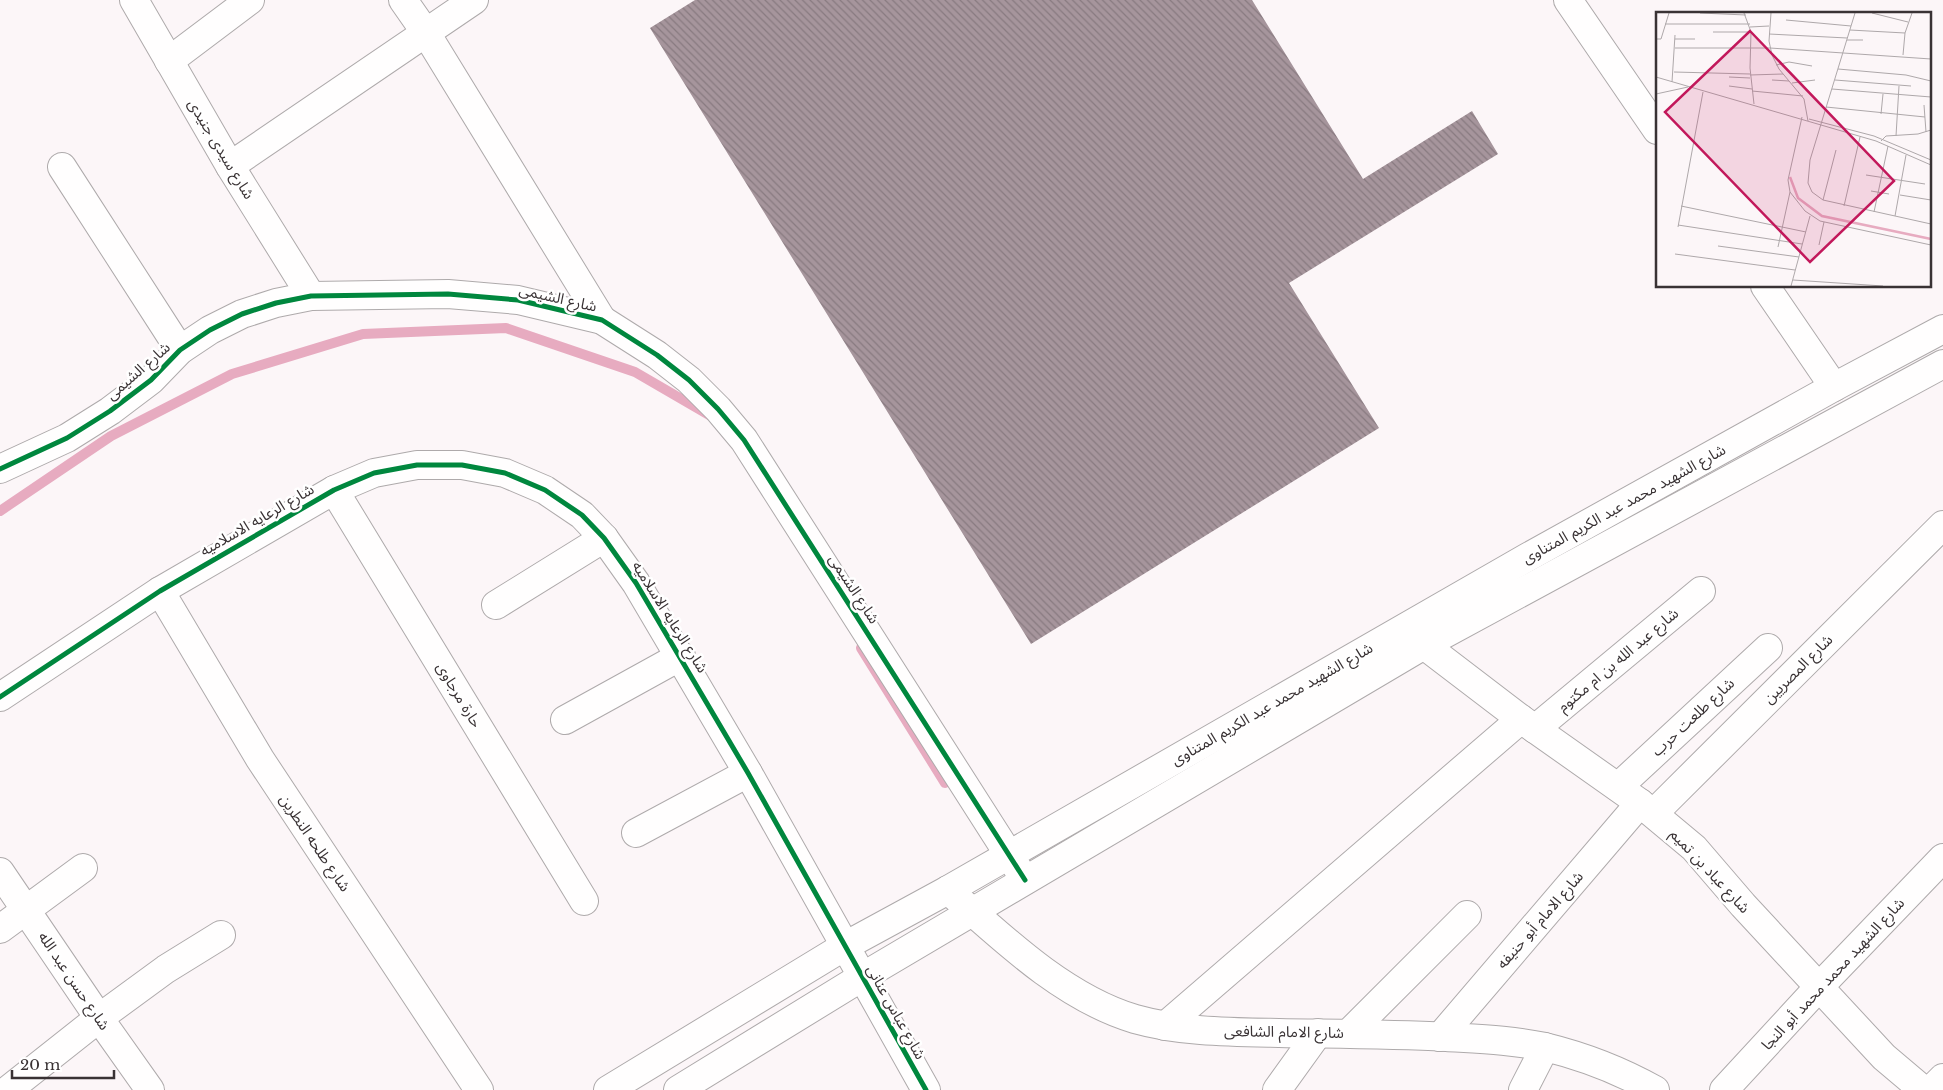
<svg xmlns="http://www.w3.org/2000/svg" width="1943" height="1090" viewBox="0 0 1943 1090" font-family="'Libre Baskerville','Noto Sans Arabic',serif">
  <defs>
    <pattern id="building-back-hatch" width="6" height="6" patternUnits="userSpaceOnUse" patternTransform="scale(1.25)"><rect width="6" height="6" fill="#a6959c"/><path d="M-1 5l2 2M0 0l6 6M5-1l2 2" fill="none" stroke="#887a80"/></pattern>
  </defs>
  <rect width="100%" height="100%" fill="#fcf6f8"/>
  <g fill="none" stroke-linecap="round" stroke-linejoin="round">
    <!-- stream -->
    <g stroke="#e7abc0" stroke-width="10">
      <polyline points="0,511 111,436 232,374 363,334 506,328 635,372 709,415"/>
      <polyline points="861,648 945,783"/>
    </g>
  </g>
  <!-- building -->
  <polygon fill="url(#building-back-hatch)" points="695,0 1252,0 1363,179 1472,111 1498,154 1289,283 1379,428 1031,644 650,28"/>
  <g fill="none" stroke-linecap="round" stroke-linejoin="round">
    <defs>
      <g id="minor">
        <polyline points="134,0 230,166 311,296"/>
        <polyline points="403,0 426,33 602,320"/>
        <polyline points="1568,0 1657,130"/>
        <polyline points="169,61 250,0"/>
        <polyline points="230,166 474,0"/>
        <polyline points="62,167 180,350"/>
        <polyline points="1765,286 1834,387"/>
        <polyline points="334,490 584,901"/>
        <polyline points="160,591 260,759 479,1090"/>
        <polyline points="496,605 604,538"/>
        <polyline points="1424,645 1521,719 1640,803 1694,848 1743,905 1884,1057 1923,1090"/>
        <polyline points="565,720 681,656"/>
        <polyline points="1535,729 1701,591"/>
        <polyline points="1618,787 1768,648"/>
        <polyline points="1654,813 1943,525"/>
        <polyline points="636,833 748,773"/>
        <polyline points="0,872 99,1018 150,1090"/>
        <path d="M948 890C1002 938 1064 998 1135 1019 1181 1032 1230 1032 1279 1033 1335 1034 1390 1034 1446 1037 1479 1039 1512 1040 1545 1047 1582 1056 1621 1071 1655 1090"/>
        <polyline points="0,929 83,868"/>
        <polyline points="1165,1026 1521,719"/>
        <polyline points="1349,1033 1467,915"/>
        <polyline points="1440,1037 1640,803"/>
        <polyline points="8,1090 99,1018 166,969 221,935"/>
        <polyline points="1277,1090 1318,1033"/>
        <polyline points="1523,1090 1545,1047"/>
        <polyline points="1724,1090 1819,987 1943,858"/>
        <polyline points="1931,1090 1943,1078"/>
      </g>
      <g id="tertiary">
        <polyline points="0,469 67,438 110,411 151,380 180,350 210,330 242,314 276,303 311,296 448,294 518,300 602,320 657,355 689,380 718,409 744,440 1025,880"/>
        <polyline points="0,697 160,591 334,490 374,473 417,465 462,465 505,473 545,490 582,515 604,538 636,583 748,773 926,1090"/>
      </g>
      <g id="secondary">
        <polyline points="608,1090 845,946 948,890 1528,557 1834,387 1943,329"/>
        <polyline points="678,1090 862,977 1424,645 1943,364"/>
      </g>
    </defs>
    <!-- minor casing -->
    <use href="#minor" stroke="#aeaaab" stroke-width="30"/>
    <!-- tertiary casing -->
    <use href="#tertiary" stroke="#aeaaab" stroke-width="30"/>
    <!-- secondary casing -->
    <use href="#secondary" stroke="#aeaaab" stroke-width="30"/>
    <!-- minor -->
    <use href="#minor" stroke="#fffefe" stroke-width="28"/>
    <!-- tertiary -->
    <use href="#tertiary" stroke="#fffefe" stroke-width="28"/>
    <!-- secondary -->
    <use href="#secondary" stroke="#fffefe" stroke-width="28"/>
    <defs>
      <g id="cycleway">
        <polyline points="0,469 67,438 110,411 151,380 180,350 210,330 242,314 276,303 311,296 448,294 518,300 602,320 657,355 689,380 718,409 744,440 1025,880"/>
        <polyline points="0,697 160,591 334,490 374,473 417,465 462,465 505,473 545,490 582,515 604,538 636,583 748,773 926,1090"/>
      </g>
    </defs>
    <!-- cycleway casing -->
    <use href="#cycleway" stroke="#fff" stroke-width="8"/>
    <!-- cycleway -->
    <use href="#cycleway" stroke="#00873e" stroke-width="5"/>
  </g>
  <g text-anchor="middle" stroke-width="5" stroke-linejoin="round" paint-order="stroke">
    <!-- street labels -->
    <g font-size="15" fill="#393234" stroke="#fff">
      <text transform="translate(221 149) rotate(59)" y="5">شارع سيدى جنيدى</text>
      <text transform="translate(558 298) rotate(13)" y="5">شارع الشيمى</text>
      <text transform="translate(138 371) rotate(-41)" y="5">شارع الشيمى</text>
      <text transform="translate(1624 504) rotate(-29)" y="5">شارع الشهيد محمد عبد الكريم المتناوى</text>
      <text transform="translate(257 520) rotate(-30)" y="5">شارع الرعايه الاسلاميه</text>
      <text transform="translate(854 589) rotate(57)" y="5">شارع الشيمى</text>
      <text transform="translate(670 617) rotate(58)" y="5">شارع الرعايه الاسلاميه</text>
      <text transform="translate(1618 660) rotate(-40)" y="5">شارع عبد الله بن ام مكتوم</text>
      <text transform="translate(1798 669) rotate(-45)" y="5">شارع المصريين</text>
      <text transform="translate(459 695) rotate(59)" y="5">حارة مرجاوى</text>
      <text transform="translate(1272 704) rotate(-30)" y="5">شارع الشهيد محمد عبد الكريم المتناوى</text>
      <text transform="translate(1693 717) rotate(-43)" y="5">شارع طلعت حرب</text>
      <text transform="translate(315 843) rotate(56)" y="5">شارع طلحه النطرين</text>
      <text transform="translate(1710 871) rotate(47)" y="5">شارع عباد بن تميم</text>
      <text transform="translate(1540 920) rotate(-49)" y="5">شارع الامام أبو حنيفه</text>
      <text transform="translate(1833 974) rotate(-47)" y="5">شارع الشهيد محمد محمد أبو النجا</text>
      <text transform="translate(74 981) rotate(56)" y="5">شارع حسن عبد الله</text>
      <text transform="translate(896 1012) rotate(61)" y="5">شارع عباس عنانى</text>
      <text transform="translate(1284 1032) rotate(1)" y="5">شارع الامام الشافعى</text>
    </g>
  </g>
  <!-- overview -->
  <g transform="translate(1656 12)">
    <rect width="275" height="275" fill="#fcf6f8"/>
    <path fill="none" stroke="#e7abc0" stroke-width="2.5" d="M134 165 142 186 166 204 275 227"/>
    <path fill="none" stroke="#aea8aa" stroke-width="1" d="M44 1 90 3M88 1 95 20 94 56 98 92M115 1 113 29 116 43 123 57 148 87 152 109M199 1 154 148 152 171 156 180 167 188 275 212M216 1 252 10M130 8 195 14M9 12H94M94 15 113 14M194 18 249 21M57 20H95M113 22 191 26M0 27H5L13 1M19 27H39M191 28H207M19 36H114L275 47M247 43 249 21 256 1M120 53 133 50 156 54M182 57 250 63 275 69M18 60 94 62M94 63 127 62M0 65 220 129 275 153M73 65 94 66M116 68 133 69M179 68 255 74M16 70 19 23M136 71 159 68M73 74 96 77M176 77 275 85M96 79 147 84M0 82 32 75M268 93 270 120M170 95 269 105M225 102 227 82M146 105 132 168 134 180 149 199 164 209 275 233M153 107 218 124 275 148M240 124 243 74M225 129 230 124 262 122 275 118M210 163 269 172M215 179 233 182M244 183 275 188M167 188 180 138M25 194 150 220M188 194 204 125M218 200 232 134M239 204 250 143M22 213 146 232M22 215 47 80M163 233 168 210M62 234 143 245M122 235 134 180M19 242 139 258M137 268 227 274M135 274 154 204"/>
    <path fill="#c2185b" fill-opacity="0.15" stroke="#c2185b" stroke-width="2.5" d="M94 19 238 169 154 250 9 100Z"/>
    <rect width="275" height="275" fill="none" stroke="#393234" stroke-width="2.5"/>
  </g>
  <!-- scale -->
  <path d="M12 1070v8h102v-8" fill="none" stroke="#393234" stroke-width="2.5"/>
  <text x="20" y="1070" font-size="15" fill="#393234" stroke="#ffffff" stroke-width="4" paint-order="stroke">20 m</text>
</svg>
